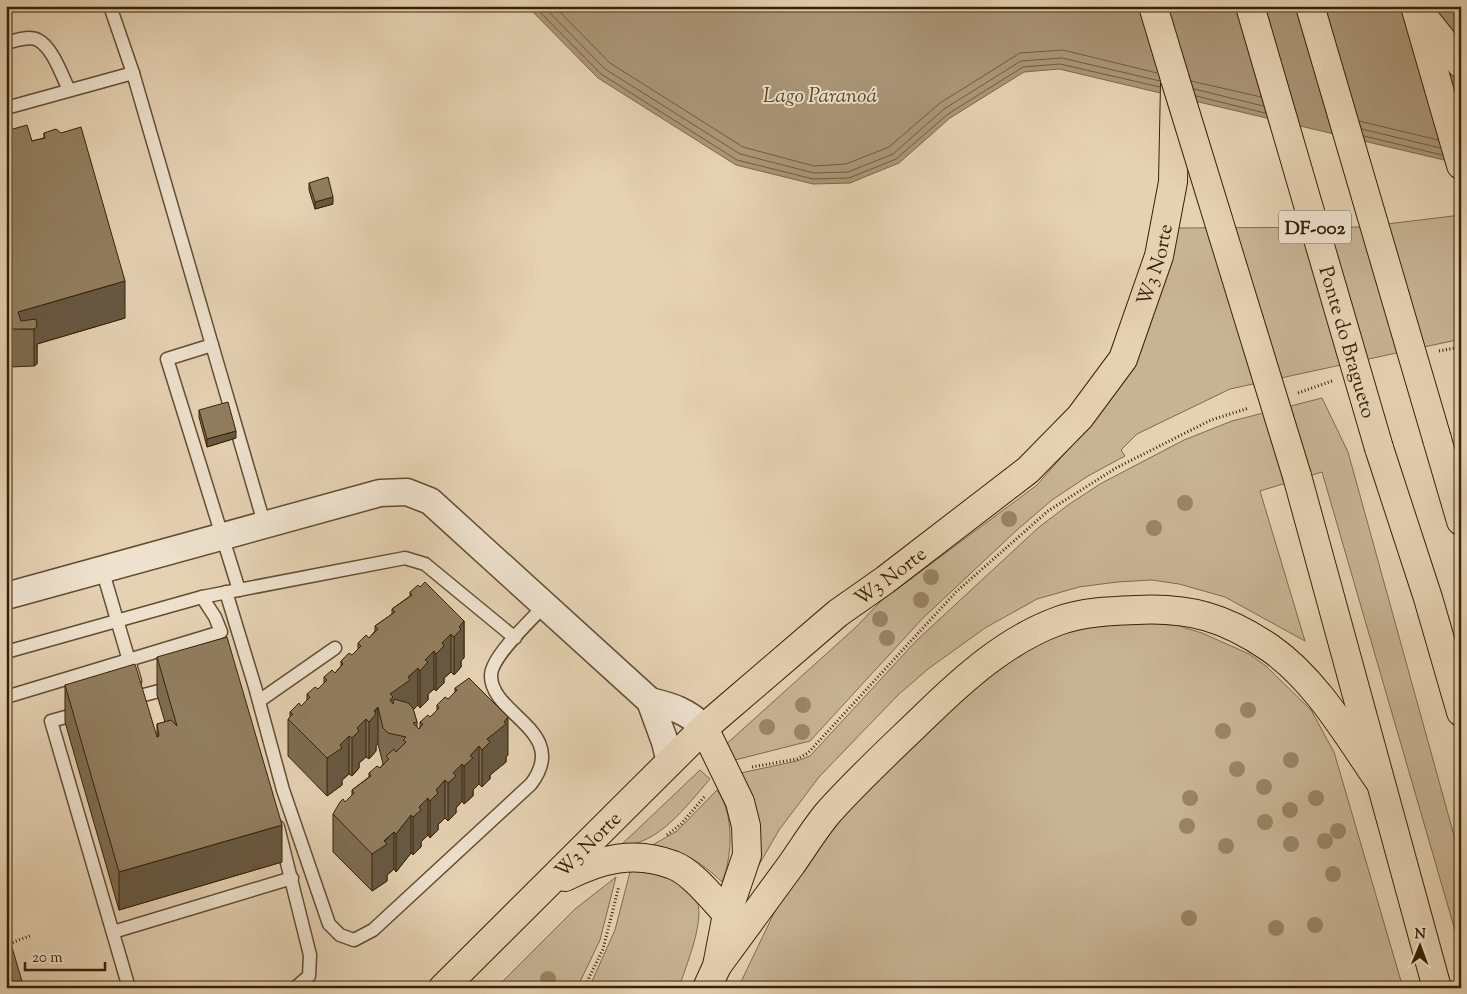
<svg xmlns="http://www.w3.org/2000/svg" width="1467" height="994" viewBox="0 0 1467 994" font-family="'Sorts Mill Goudy',serif">
  <rect width="100%" height="100%" fill="#e5d2b3"/>
  <filter id="stains"><feTurbulence type="fractalNoise" baseFrequency=".004" numOctaves="4"/><feColorMatrix values="0 0 0 0 .2 0 0 0 0 .09 0 0 0 0 .02 0 0 0 .5 -.17"/></filter>
  <radialGradient id="worn" r=".72"><stop offset=".6" stop-color="#630" stop-opacity="0"/><stop offset="1" stop-color="#630" stop-opacity=".3"/></radialGradient>
  <!-- green -->
  <g fill="#c7b495" stroke="#7f6b4c">
    <polygon points="1461,215 1461,339 1230,389 1137,434 1121,450 1125,456 1088,476 1052,500 1017,530 922,619 810,741 731,761 723,747 855,628 881,601 1037,485 1094,420 1175,228 1362,227"/>
    <polygon points="1322,398 1348,452 1461,861 1461,951 1322,472 1260,491 1305,641 1225,597 1179,584 1152,580 1117,582 1079,587 1037,599 985,628 928,669 898,695 819,777 779,830 752,877 736,774 797,761 810,756 916,641 1038,528 1068,505 1100,484 1184,440 1232,421"/>
    <polygon points="1123,620 1179,626 1202,633 1249,654 1266,666 1311,710 1334,752 1403,988 738,988 776,909 817,846 908,742 1023,649 1073,630"/>
    <path d="M700 770 710 779C687 805 658 846 621 845Z"/>
    <path d="M717 790C734 813 733 856 722 882 700 861 680 848 649 847L677 831Z"/>
    <path d="M636 870 674 874C681 881 690 888 695 897 708 916 685 967 679 988H589L615 930 630 872Z"/>
    <polygon points="616,877 600,940 577,988 496,988 575,909"/>
  </g>
  <!-- water -->
  <polygon fill="#aa9678" stroke="#7c684a" points="527,6 1461,6 1461,164 1059,69 1024,72 950,118 899,163 850,183 813,184 736,165 598,78"/>
  <g fill="none" stroke-linecap="round" stroke-linejoin="round">
    <!-- shore -->
    <g stroke="#705c3e" stroke-width="1">
      <polyline points="534,6 601,74 737,160 813,179 849,178 896,159 948,114 1023,67 1060,64 1160,87"/>
      <polyline points="543,6 605,69 740,154 814,173 848,172 893,154 944,109 1021,61 1062,58 1160,81"/>
      <polyline points="554,6 610,63 743,147 814,166 846,164 889,147 940,103 1020,53 1063,50 1157,73"/>
      <polyline points="1191,81 1261,97"/>
      <polyline points="1194,89 1263,106"/>
      <polyline points="1196,96 1265,113"/>
      <polyline points="1359,121 1438,140"/>
      <polyline points="1362,129 1440,148"/>
      <polyline points="1364,136 1442,155"/>
    </g>
    <defs>
      <g id="lane">
        <polyline points="110,6 133,73"/>
        <path d="M6 43C15 41 29 35 38 40 53 48 62 76 69 90"/>
        <polyline points="6,108 133,73 212,345 167,359 239,590"/>
        <polyline points="212,345 264,523"/>
        <polyline points="102,569 135,681"/>
        <path d="M226 592 255 687 283 790 329 924 340 935 354 940 373 930 531 784C571 731 490 715 491 675 492 656 531 620 544 606"/>
        <polyline points="6,652 202,597 405,558 425,564 515,638"/>
        <polyline points="140,696 174,687"/>
        <polyline points="6,697 221,632 215,617 202,597"/>
        <polyline points="259,701 335,648"/>
        <polyline points="80,713 51,721 129,988"/>
        <polyline points="278,827 310,955 309,976 295,988"/>
        <polyline points="113,932 292,878"/>
      </g>
      <g id="street">
        <polyline points="6,596 380,493 407,492 430,501 650,701 665,742 670,762"/>
        <path d="M650 701C671 706 688 711 704 728"/>
      </g>
      <g id="primary">
        <polyline points="1415,6 1461,64"/>
        <polyline points="704,728 740,802 746,826 747,855 727,914 717,966"/>
        <path d="M565 877C600 859 635 850 673 865 692 872 713 899 727 914"/>
        <path id="s1" d="M443 988 704 728 838 613 885 580 1028 470 1080 417 1123 359 1159 256 1173 182 1175 84"/>
      </g>
      <g id="highway">
        <polyline points="1153,6 1175,79"/>
        <polyline points="1415,6 1461,165"/>
        <polyline points="1437,439 1461,521"/>
        <polyline points="1379,448 1428,598 1461,712"/>
        <polyline points="1297,476 1437,988"/>
        <path d="M707 988 717 966C742 932 766 899 791 865 803 848 814 830 827 814 857 780 892 748 924 717 963 679 1006 640 1058 621 1083 612 1109 611 1136 610 1190 607 1226 618 1270 648 1317 681 1348 736 1380 782"/>
      </g>
    </defs>
    <!-- lane casing -->
    <use href="#lane" stroke="#624e30" stroke-width="15"/>
    <!-- street casing -->
    <use href="#street" stroke="#624e30" stroke-width="29"/>
    <!-- primary casing -->
    <use href="#primary" stroke="#372204" stroke-width="30"/>
    <!-- highway casing -->
    <use href="#highway" stroke="#372204" stroke-width="30"/>
    <!-- path -->
    <g stroke="#372204" stroke-width="3" stroke-dasharray="1 2.5" stroke-linecap="butt">
      <polyline points="1439,351 1461,347"/>
      <polyline points="1298,393 1332,381"/>
      <polyline points="752,767 797,759 808,753 956,592 1048,511 1116,468 1211,420 1249,408"/>
      <polyline points="667,835 681,824 706,795"/>
      <polyline points="6,945 32,935"/>
      <polyline points="584,988 603,949 619,886"/>
    </g>
    <!-- lane -->
    <use href="#lane" stroke="#eee2ce" stroke-width="12"/>
    <!-- street -->
    <use href="#street" stroke="#eee2ce" stroke-width="26"/>
    <!-- primary -->
    <use href="#primary" stroke="#e5d2b3" stroke-width="28"/>
    <!-- highway -->
    <use href="#highway" stroke="#e5d2b3" stroke-width="28"/>
    <defs>
      <g id="highway-bridge">
        <path id="s2" d="M1250 6 1379 448"/>
        <polyline points="1310,6 1437,439"/>
        <polyline points="1175,79 1297,476"/>
      </g>
    </defs>
    <!-- highway-bridge casing -->
    <use href="#highway-bridge" stroke="#372204" stroke-width="30" stroke-linecap="butt"/>
    <!-- highway-bridge -->
    <use href="#highway-bridge" stroke="#e5d2b3" stroke-width="28"/>
  </g>
  <!-- trees -->
  <g fill="#998567">
    <circle cx="1185" cy="503" r="8"/>
    <circle cx="1009" cy="519" r="8"/>
    <circle cx="1154" cy="528" r="8"/>
    <circle cx="931" cy="577" r="8"/>
    <circle cx="921" cy="600" r="8"/>
    <circle cx="880" cy="619" r="8"/>
    <circle cx="887" cy="638" r="8"/>
    <circle cx="803" cy="705" r="8"/>
    <circle cx="1248" cy="710" r="8"/>
    <circle cx="767" cy="727" r="8"/>
    <circle cx="1223" cy="731" r="8"/>
    <circle cx="802" cy="732" r="8"/>
    <circle cx="1291" cy="760" r="8"/>
    <circle cx="1237" cy="769" r="8"/>
    <circle cx="1264" cy="787" r="8"/>
    <circle cx="1190" cy="798" r="8"/>
    <circle cx="1316" cy="798" r="8"/>
    <circle cx="1290" cy="810" r="8"/>
    <circle cx="1265" cy="822" r="8"/>
    <circle cx="1187" cy="826" r="8"/>
    <circle cx="1338" cy="831" r="8"/>
    <circle cx="1325" cy="841" r="8"/>
    <circle cx="1291" cy="844" r="8"/>
    <circle cx="1226" cy="846" r="8"/>
    <circle cx="1333" cy="874" r="8"/>
    <circle cx="1189" cy="918" r="8"/>
    <circle cx="1315" cy="925" r="8"/>
    <circle cx="1276" cy="928" r="8"/>
    <circle cx="548" cy="979" r="8"/>
  </g>
  <!-- wall -->
  <g fill="#7d6c52" stroke="#372204">
    <polygon points="6,131 32,141 44,138 44,133 125,318 37,344 37,364 34,366 10,367 8,362"/>
    <polygon points="309,183 333,204 315,209 309,190"/>
    <polygon points="199,410 236,438 207,447 199,417"/>
    <polygon points="420,587 464,621 464,658 461,661 461,667 454,675 451,672 444,678 444,683 436,691 434,689 428,694 428,700 420,708 418,705 413,710 417,722 417,727 419,729 420,727 420,722 430,717 437,710 437,705 448,699 455,692 455,688 508,755 506,757 506,762 490,775 490,779 482,787 479,784 473,790 473,796 464,804 462,801 456,808 456,813 448,821 445,818 438,825 438,830 430,838 428,835 421,842 421,847 413,855 411,853 396,872 394,869 387,875 387,881 372,891 333,852 333,814 352,795 352,790 369,777 369,773 380,768 383,764 378,744 376,746 376,751 369,759 366,757 359,763 359,768 352,776 349,774 342,780 342,785 327,796 288,756 288,719 290,717 290,712 301,706 307,700 307,694 318,689 324,683 324,677 335,673 341,666 341,661 352,655 358,649 358,643 369,638 375,631 375,626 392,614 392,609 410,596 410,592"/>
    <polygon points="157,657 282,862 119,910 65,722 65,685 157,737 157,724 165,722 157,695"/>
  </g>
  <!-- shaded-wall -->
  <g fill="#665842" stroke="#372204">
    <polygon points="333,197 333,204 315,209 315,202"/>
    <polygon points="125,281 125,318 37,344 37,364 34,366 34,329 18,329 18,312"/>
    <polygon points="9,315 9,327 8,324 8,353 6,353 6,316"/>
    <polygon points="236,431 236,438 207,447 207,439"/>
    <polygon points="464,621 464,658 461,661 461,667 454,675 454,637 459,627"/>
    <polygon points="451,634 451,672 444,678 444,683 436,691 436,654 442,643"/>
    <polygon points="434,651 434,689 428,694 428,700 420,708 420,671 425,660"/>
    <polygon points="418,668 418,705 393,730 390,700 390,694"/>
    <polygon points="378,707 378,744 376,746 376,751 369,759 369,722"/>
    <polygon points="508,717 508,755 506,757 506,762 490,775 490,779 482,787 482,750 487,739"/>
    <polygon points="366,719 366,757 359,763 359,768 352,776 352,738 357,728"/>
    <polygon points="349,736 349,774 342,780 342,785 327,796 327,758"/>
    <polygon points="479,746 479,784 473,790 473,796 464,804 464,766 470,756"/>
    <polygon points="462,764 462,801 456,808 456,813 448,821 448,783 453,773"/>
    <polygon points="445,780 445,818 438,825 438,830 430,838 430,801 436,790"/>
    <polygon points="428,798 428,835 421,842 421,847 413,855 413,817 419,807"/>
    <polygon points="411,815 411,853 396,872 396,834"/>
    <polygon points="282,825 282,862 119,910 119,872"/>
    <polygon points="394,832 394,869 387,875 387,881 372,891 372,854"/>
  </g>
  <!-- building -->
  <g fill="#917e5f" stroke="#372204">
    <polygon points="27,125 32,141 45,138 44,133 56,129 61,133 81,127 125,281 18,312 21,321 36,319 37,327 34,329 10,329 8,324 12,323 9,315 6,316 6,131"/>
    <polygon points="328,177 333,197 315,202 309,183"/>
    <polygon points="228,402 236,431 207,439 199,410"/>
    <polygon points="425,582 464,621 459,627 461,629 454,637 451,634 442,643 444,646 436,654 434,651 425,660 428,662 420,671 418,668 408,677 410,680 390,694 393,697 390,700 393,704 394,699 408,703 413,708 417,722 413,723 419,729 423,724 420,722 428,715 430,717 439,708 437,705 445,697 448,699 457,690 455,688 469,678 508,717 504,722 506,724 487,739 490,742 482,750 479,746 470,756 473,758 464,766 462,764 453,773 456,776 448,783 445,780 436,790 438,793 430,801 428,798 419,807 421,810 413,817 411,815 396,834 394,832 384,841 387,844 372,854 333,814 340,802 343,799 345,802 354,793 352,790 371,776 369,773 377,766 380,768 389,759 386,756 394,749 396,752 406,742 403,740 406,737 388,733 383,728 378,707 374,711 376,714 369,722 366,719 357,728 359,731 352,738 349,736 340,745 342,748 327,758 288,719 293,714 290,712 299,703 301,706 310,697 307,694 315,687 318,689 327,680 324,677 332,670 335,673 343,664 341,661 349,653 352,655 361,646 358,643 366,635 369,638 378,629 375,626 395,612 392,609 412,595 410,592 418,585 420,587"/>
    <polygon points="227,637 282,825 119,872 65,685 135,664 157,737 159,736 157,724 171,720 177,726 157,657"/>
    <polygon points="6,927 24,988 6,988"/>
  </g>
  <g text-anchor="middle" stroke-width="4" stroke-linejoin="round" paint-order="stroke">
    <!-- shield labels -->
    <rect fill="#eee2ce" stroke="#6e5c41" stroke-width="1" x="1279" y="210.5" width="72" height="33" rx="4"/>
    <g font-size="19" font-weight="bold" fill="#372204">
      <text x="1315" y="234">DF-002</text>
    </g>
    <!-- street labels -->
    <g font-size="20" fill="#372204" stroke="#eee2ce">
      <text dy="7" stroke="none"><textPath href="#s1" startOffset="1029">W3 Norte</textPath></text>
      <text dy="7" stroke="none"><textPath href="#s2" startOffset="350">Ponte do Bragueto</textPath></text>
      <text dy="7" stroke="none"><textPath href="#s1" startOffset="609">W3 Norte</textPath></text>
      <text dy="7" stroke="none"><textPath href="#s1" startOffset="204">W3 Norte</textPath></text>
    </g>
    <!-- water labels -->
    <g font-size="21" font-style="italic" fill="#5a4527" stroke="#eee2ce">
      <text x="820" y="102">Lago Paranoá</text>
    </g>
  </g>
  <!-- margin -->
  <rect width="1467" height="994" fill="none" stroke="#e5d2b3" stroke-width="25"/>
  <rect x="8" y="8" width="1452" height="979" fill="none" stroke="#372204" stroke-width="2.5"/>
  <rect x="12" y="12" width="1442" height="969" fill="none" stroke="#372204"/>
  <!-- north arrow -->
  <g transform="translate(1420 946) rotate(1)" stroke="#eee2ce" stroke-width="4" paint-order="stroke">
  <path d="M0-4L9 19L0 12L-9 19Z" fill="#372204"/>
  <text y="-8" font-size="14" font-weight="bold" text-anchor="middle" fill="#372204">N</text>
  </g>
  <!-- scale -->
  <path d="M25 962v8h80v-8" fill="none" stroke="#372204" stroke-width="2.5"/>
  <text x="32" y="962" font-size="15" fill="#372204" stroke="#eee2ce" stroke-width="4" paint-order="stroke">20 m</text>
  <rect width="100%" height="100%" filter="url(#stains)"/>
  <rect width="100%" height="100%" fill="url(#worn)"/>
</svg>
